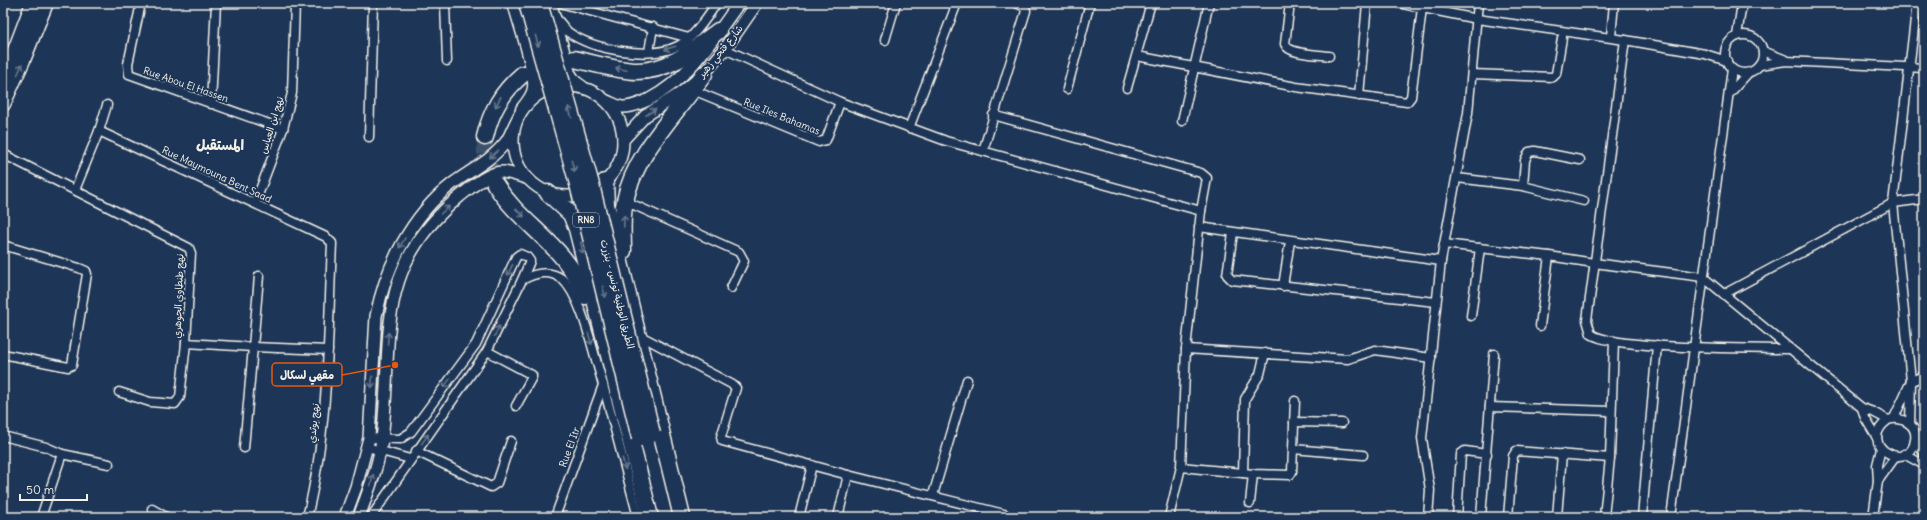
<svg xmlns="http://www.w3.org/2000/svg" width="1927" height="520" viewBox="0 0 1927 520" font-family="Delius,'Playpen Sans Arabic',sans-serif">
  <rect width="100%" height="100%" fill="#1d3557"/>
  <filter id="ink" filterUnits="userSpaceOnUse"><feTurbulence type="fractalNoise" baseFrequency=".025" numOctaves="2"/><feDisplacementMap in="SourceGraphic" scale="8" xChannelSelector="R" yChannelSelector="G"/><feConvolveMatrix kernelMatrix="1 2 1 2 8 2 1 2 1" color-interpolation-filters="sRGB"/></filter>
  <g filter="url(#ink)">
    <g fill="none" stroke-linecap="round" stroke-linejoin="round">
      <!-- motorway-tunnel -->
      <polyline stroke="#3d516d" stroke-width="16" stroke-dasharray="16 8" stroke-linecap="butt" points="485,137 485,152 495,184"/>
      <defs>
        <g id="minor">
          <polyline points="141,3 128,64 129,74 283,129"/>
          <polyline points="445,3 447,61"/>
          <polyline points="560,3 689,38"/>
          <path d="M1290 3 1285 44C1289 55 1318 54 1329 56"/>
          <path d="M1398 3 1477 19 1625 40 1587 320 1591 334C1613 350 1755 348 1790 349"/>
          <path d="M556 18C560 22 564 28 568 32 593 50 650 60 678 46 695 37 706 18 717 3"/>
          <circle cx="1744" cy="54" r="19"/>
          <polyline points="1737,36 1742,3"/>
          <polyline points="1611,37 1614,3"/>
          <polyline points="885,40 896,3"/>
          <polyline points="1625,40 1705,54 1727,61"/>
          <polyline points="725,49 840,102 946,141 1201,211 1186,349 1181,467 1169,517"/>
          <polyline points="1763,51 1786,60"/>
          <polyline points="649,52 653,27"/>
          <polyline points="1137,56 1296,87 1407,102 1411,97 1422,8"/>
          <polyline points="1760,65 1786,61 1924,68"/>
          <polyline points="1472,74 1553,77 1556,74 1562,38"/>
          <polyline points="1127,88 1151,3"/>
          <polyline points="1067,89 1090,3"/>
          <polyline points="693,90 819,142 826,140 840,102"/>
          <polyline points="1729,94 1748,73"/>
          <polyline points="1359,96 1367,3"/>
          <polyline points="211,104 216,3"/>
          <polyline points="993,115 1201,173 1207,178 1201,211"/>
          <polyline points="1182,121 1209,3"/>
          <polyline points="909,128 957,3"/>
          <path d="M99 131 326 237 332 243C328 334 329 428 307 517"/>
          <polyline points="369,137 373,3"/>
          <polyline points="983,151 1026,11 1025,7 1016,3"/>
          <polyline points="3,154 189,248 191,253 186,343 253,347 259,276"/>
          <polyline points="1457,178 1523,186 1584,201"/>
          <polyline points="1523,186 1525,160 1529,152 1535,151 1580,160"/>
          <polyline points="75,190 99,131 107,105"/>
          <polyline points="625,201 739,252 744,261 731,288"/>
          <polyline points="255,203 283,129 292,93 295,3"/>
          <polyline points="1199,227 1441,261"/>
          <polyline points="1233,233 1227,275 1232,280 1436,302"/>
          <path d="M1444 244 1549 256 1594 263 1703 277 1862 408 1873 412 1888 420C1901 416 1918 424 1915 440 1910 475 1854 445 1888 420"/>
          <polyline points="3,245 79,268 86,271 87,274 72,365 68,367 3,354"/>
          <path d="M522 280C535 273 549 269 562 279 579 294 590 339 596 360 611 412 624 465 638 517"/>
          <polyline points="1283,286 1290,241"/>
          <polyline points="1724,294 1893,203 1924,199"/>
          <polyline points="1471,316 1480,248"/>
          <polyline points="1540,326 1549,256"/>
          <polyline points="639,335 733,385 736,388 721,437 722,441 848,475 1004,514 1008,517"/>
          <polyline points="1186,349 1348,359 1375,350 1431,358"/>
          <polyline points="487,351 532,375 532,377 516,406"/>
          <polyline points="119,392 150,402 175,404 180,397 186,343"/>
          <polyline points="1490,407 1611,411"/>
          <polyline points="1862,408 1865,418 1877,438"/>
          <polyline points="1894,418 1911,381 1924,376"/>
          <polyline points="1294,422 1342,423"/>
          <polyline points="1910,424 1911,381 1893,203 1917,3"/>
          <polyline points="3,436 46,447 62,454 109,464"/>
          <polyline points="369,438 400,439 411,432 476,344 516,257 520,254 527,257 530,261 522,280 487,351 371,517"/>
          <polyline points="1915,441 1924,453"/>
          <polyline points="367,447 410,459"/>
          <polyline points="244,448 253,347 328,350"/>
          <polyline points="1293,449 1363,455"/>
          <polyline points="416,451 491,487 497,483 511,441"/>
          <polyline points="1904,454 1924,465"/>
          <polyline points="1181,467 1253,474 1290,475 1292,472 1295,401"/>
          <polyline points="1243,473 1245,399 1260,374 1265,353"/>
          <polyline points="1878,481 1896,456"/>
          <polyline points="933,495 967,380"/>
          <polyline points="1250,503 1253,474"/>
          <polyline points="152,509 166,517"/>
          <polyline points="41,517 62,454"/>
          <polyline points="555,517 603,385"/>
          <polyline points="799,517 812,465"/>
          <polyline points="838,517 848,475"/>
          <polyline points="1428,517 1430,490 1422,438 1441,261 1468,113 1478,3"/>
          <polyline points="1457,517 1461,454 1465,451 1487,454"/>
          <polyline points="1481,517 1494,354"/>
          <polyline points="1508,517 1513,456 1516,451 1610,458"/>
          <polyline points="1557,517 1562,454"/>
          <polyline points="1604,517 1610,458 1614,341"/>
          <polyline points="1642,517 1657,345"/>
          <polyline points="1671,517 1732,69"/>
          <polyline points="1873,517 1878,481 1877,465 1881,449"/>
        </g>
        <g id="tertiary">
          <circle cx="568" cy="141" r="55"/>
          <path d="M607 101C612 103 617 106 622 107 631 108 640 103 648 100 689 79 713 39 739 3"/>
          <polyline points="623,140 645,116 681,93 704,74 725,49 757,3"/>
          <path d="M345 517 356 487 369 438 376 316C386 266 411 216 452 184 469 171 491 161 505 143 510 137 512 129 516 122"/>
          <path d="M359 517C368 492 379 465 382 439 394 340 371 270 459 197 469 189 489 171 503 172 510 173 519 176 526 178"/>
        </g>
        <g id="secondary">
          <path d="M514 3C519 23 536 69 534 88 533 96 527 103 522 109"/>
          <polyline points="550,3 569,73 575,82 582,87"/>
        </g>
        <g id="trunk">
          <polyline points="3,77 17,45 33,3"/>
          <polyline points="3,104 23,60 46,3"/>
        </g>
        <g id="motorway">
          <path d="M574 59C592 63 620 71 637 71 670 71 693 50 718 31"/>
          <path d="M485 137C491 111 502 92 523 74"/>
          <polyline points="605,182 606,205 682,517"/>
          <path d="M495 184C522 227 566 244 585 296"/>
          <polyline points="548,193 571,214 577,229 650,517"/>
          <path d="M623 251C623 235 621 217 625 201 634 154 678 112 704 74"/>
        </g>
      </defs>
      <!-- minor casing -->
      <use href="#minor" stroke="#f4f1e8" stroke-width="11"/>
      <!-- tertiary casing -->
      <use href="#tertiary" stroke="#f4f1e8" stroke-width="14"/>
      <!-- secondary casing -->
      <use href="#secondary" stroke="#f4f1e8" stroke-width="15"/>
      <!-- trunk casing -->
      <use href="#trunk" stroke="#f4f1e8" stroke-width="17"/>
      <!-- motorway casing -->
      <use href="#motorway" stroke="#f4f1e8" stroke-width="19"/>
      <!-- minor -->
      <use href="#minor" stroke="#1d3557" stroke-width="8"/>
      <!-- tertiary -->
      <use href="#tertiary" stroke="#1d3557" stroke-width="11"/>
      <!-- secondary -->
      <use href="#secondary" stroke="#1d3557" stroke-width="12"/>
      <!-- trunk -->
      <use href="#trunk" stroke="#1d3557" stroke-width="14"/>
      <!-- motorway -->
      <use href="#motorway" stroke="#1d3557" stroke-width="16"/>
      <defs>
        <g id="motorway-bridge">
          <polyline points="527,3 578,184 640,438"/>
          <polyline points="539,3 590,181 652,434"/>
        </g>
      </defs>
      <!-- motorway-bridge casing -->
      <use href="#motorway-bridge" stroke="#f4f1e8" stroke-width="19" stroke-linecap="butt"/>
      <!-- motorway-bridge -->
      <use href="#motorway-bridge" stroke="#1d3557" stroke-width="16"/>
    </g>
    <!-- one-way arrows -->
    <defs><path id="oneway-shaft" d="M-6 0H5M1.5-3L5.5 0L1.5 3" fill="none" stroke-width="1.6" stroke-linecap="round" stroke-linejoin="round"/></defs>
    <g stroke="#68778a">
      <use href="#oneway-shaft" transform="translate(537 41) rotate(74)"/>
      <use href="#oneway-shaft" transform="translate(670 48) rotate(164)"/>
      <use href="#oneway-shaft" transform="translate(20 69) rotate(-66)"/>
      <use href="#oneway-shaft" transform="translate(621 69) rotate(-168)"/>
      <use href="#oneway-shaft" transform="translate(498 102) rotate(119)"/>
      <use href="#oneway-shaft" transform="translate(570 112) rotate(-106)"/>
      <use href="#oneway-shaft" transform="translate(651 112) rotate(-33)"/>
      <use href="#oneway-shaft" transform="translate(494 154) rotate(139)"/>
      <use href="#oneway-shaft" transform="translate(573 166) rotate(74)"/>
      <use href="#oneway-shaft" transform="translate(445 210) rotate(-42)"/>
      <use href="#oneway-shaft" transform="translate(520 213) rotate(43)"/>
      <use href="#oneway-shaft" transform="translate(624 221) rotate(-88)"/>
      <use href="#oneway-shaft" transform="translate(402 243) rotate(121)"/>
      <use href="#oneway-shaft" transform="translate(582 248) rotate(76)"/>
      <use href="#oneway-shaft" transform="translate(510 270) rotate(115)"/>
      <use href="#oneway-shaft" transform="translate(604 292) rotate(76)"/>
      <use href="#oneway-shaft" transform="translate(497 331) rotate(-64)"/>
      <use href="#oneway-shaft" transform="translate(388 338) rotate(-86)"/>
      <use href="#oneway-shaft" transform="translate(590 339) rotate(74)"/>
      <use href="#oneway-shaft" transform="translate(372 382) rotate(93)"/>
      <use href="#oneway-shaft" transform="translate(447 383) rotate(126)"/>
      <use href="#oneway-shaft" transform="translate(425 439) rotate(-55)"/>
      <use href="#oneway-shaft" transform="translate(624 464) rotate(75)"/>
      <use href="#oneway-shaft" transform="translate(372 480) rotate(-75)"/>
    </g>
  </g>
  <g text-anchor="middle" stroke-width="4" stroke-linejoin="round" paint-order="stroke">
    <!-- shield labels -->
    <rect fill="#1d3557" stroke="#b4b9bc" stroke-width="1" x="573" y="213" width="26" height="14" rx="3"/>
    <g font-size="9" font-weight="bold" fill="#f4f1e8">
      <text x="586" y="223">RN8</text>
    </g>
    <!-- street labels -->
    <g font-size="10" fill="#f4f1e8" stroke="#1d3557">
      <text transform="translate(720 51) rotate(-51)" y="4">شارع فتحي زهير</text>
      <text transform="translate(186 84) rotate(19)" y="4">Rue Abou El Hassen</text>
      <text transform="translate(782 116) rotate(22)" y="4">Rue Iles Bahamas</text>
      <text transform="translate(271 125) rotate(-73)" y="4">نهج ابن العباس</text>
      <text transform="translate(217 174) rotate(25)" y="4">Rue Maymouna Bent Saad</text>
      <text transform="translate(618 294) rotate(76)" y="4">الطريق الوطنية تونس - بنزرت</text>
      <text transform="translate(178 296) rotate(-88)" y="4">نهج طنطاوي الجوهري</text>
      <text transform="translate(313 423) rotate(-84)" y="4">نهج بوثدي</text>
      <text transform="translate(569 447) rotate(-70)" y="4">Rue El Itr</text>
    </g>
    <!-- district labels -->
    <g font-size="14" font-weight="bold" fill="#f4f1e8" stroke="#1d3557">
      <text x="220" y="150">المستقبل</text>
    </g>
  </g>
  <!-- callouts -->
  <path fill="none" stroke="#e8590c" stroke-width="1.5" d="M395 365L342 375"/>
  <circle fill="#e8590c" stroke="#1d3557" stroke-width="1.5" cx="395" cy="365" r="4"/>
  <rect fill="#1d3557" stroke="#e8590c" stroke-width="1.5" x="272" y="363" width="70" height="23" rx="4"/>
  <g font-size="11" text-anchor="middle" font-weight="bold" fill="#f4f1e8">
    <text x="307" y="379">مقهي لسكال</text>
  </g>
  <!-- margin -->
  <rect width="1927" height="520" fill="none" stroke="#1d3557" stroke-width="16"/>
  <rect x="8" y="8" width="1911" height="504" fill="none" stroke="#f4f1e8" stroke-width="1.5" filter="url(#ink)"/>
  <!-- scale -->
  <path d="M20 494v6h67v-6" fill="none" stroke="#f4f1e8" stroke-width="2"/>
  <text x="26" y="494" font-size="12" fill="#f4f1e8" stroke="#1d3557" stroke-width="3" paint-order="stroke">50 m</text>
</svg>
